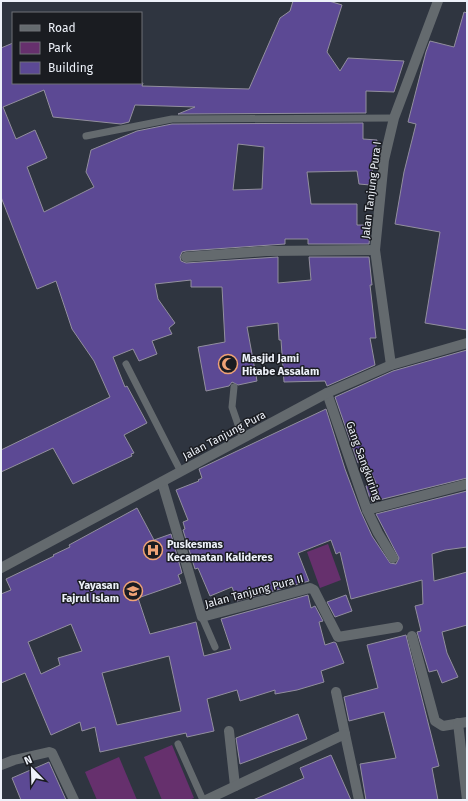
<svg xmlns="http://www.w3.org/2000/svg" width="468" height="801" viewBox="0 0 468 801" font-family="'Fira Sans',sans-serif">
  <rect width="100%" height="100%" fill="#2f3540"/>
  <!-- green -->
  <g fill="#66306d">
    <polygon points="328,544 341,580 320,588 307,552"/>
    <polygon points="172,745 194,798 189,800 162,800 144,757"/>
    <polygon points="119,757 137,800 97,800 85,772"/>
  </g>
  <!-- building -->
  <g fill="#5c4994" stroke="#928f9e" fill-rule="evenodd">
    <path d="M293 1H329L342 5 327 52 340 71 348 58 404 61 394 92 366 91V113H362L178 114 195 107 135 105 129 122 121 124 53 117 44 90 3 107 16 139 35 130 47 158 27 167 44 212 94 187 86 172 91 150 137 131 172 124 363 123V139L377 140 370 185 359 184 357 171 307 172 311 204H357V225H371L369 244H308V239H285V244L186 251 182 252 180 257 181 261 186 263 278 257V283L311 280 309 257H369L372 285H370L376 338H370L375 365 327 386 325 381 284 382 281 340H279L278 323 247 327 257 381 238 385 232 382 229 386 206 391 198 347 225 342 222 287H191V280L155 284 158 299 175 323 169 328 172 334 152 341 157 354 139 361 133 349 113 357 125 387 127 386 147 423 124 435 134 453 131 454 132 456 73 484 53 448 1 472V450L110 397 94 361 72 329 56 281 37 289 1 197V48L13 43V83H143L142 86 249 89 280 18 290 11ZM238 144 264 147 262 189 233 190Z"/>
    <polygon points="464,12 467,13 467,330 425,323 440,232 395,224 404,172 416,124 408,122 426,52 430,41 454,47"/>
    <polygon points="467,350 467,478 371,502 366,486 376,483 365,459 358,463 335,397 393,371"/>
    <polygon points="326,409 345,469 361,512 372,536 390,563 396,564 399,558 376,514 467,491 467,547 445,550 432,554 434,581 467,572 467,625 442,632 447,653 458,677 442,683 437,670 429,672 417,632 421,631 415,606 423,604 422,580 351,599 340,552 336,554 331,540 298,553 309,581 237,601 232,587 210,596 198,568 195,569 183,530 185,529 183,522 188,520 176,490 199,481 198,480 202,478 199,469"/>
    <path d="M137 508 154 540 171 534 182 573 178 575 181 583 138 598 150 634 196 622 204 656 231 649 221 619 308 595 311 608 315 606 323 621 319 622 325 645 334 642 336 643 344 663 321 671 324 682 297 690 275 694V690L240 701 237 690 207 699 214 731 187 737 186 733 100 752 95 727 82 731 80 722 51 735 25 673 1 683V594L11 590 6 579 54 556 53 555 70 547 69 545ZM71 624 82 651 58 658 60 665 41 674 28 642ZM169 656 181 711 117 725 102 673Z"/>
    <polygon points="346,595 352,611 335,617 327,602"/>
    <polygon points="406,635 439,766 432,768 438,800 366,800 360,764 396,758 384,712 349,721 344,697 378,688 367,645"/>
    <polygon points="298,714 307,739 240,764 236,738"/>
    <polygon points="331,755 351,800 253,800 304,778 300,768"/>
    <polygon points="49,762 66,800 21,800 12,778"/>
  </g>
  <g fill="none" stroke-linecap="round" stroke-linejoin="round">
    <!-- service -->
    <g stroke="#646a6e" stroke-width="7">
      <polyline points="86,136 172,119 394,118"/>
      <polyline points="126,364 181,472"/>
      <polyline points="234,387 232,407 243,439"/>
      <polyline points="202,617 215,647"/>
      <polyline points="178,744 203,800"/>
    </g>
    <!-- minor -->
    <g stroke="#646a6e" stroke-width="10">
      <polyline points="186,257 266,251 375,250"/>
      <polyline points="327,393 367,510 467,484"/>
      <polyline points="162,482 202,617 310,588 314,590 338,637 398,627"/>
      <polyline points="367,510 378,533 393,558"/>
      <polyline points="412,636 435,721 443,726 467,722"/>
      <polyline points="336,692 359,800"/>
      <polyline points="458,723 467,800"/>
      <polyline points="229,731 235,786"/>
      <polyline points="1,765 14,760 49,752 52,753 74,800"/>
      <polyline points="206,800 345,734"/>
    </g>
    <!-- tertiary -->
    <g stroke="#646a6e" stroke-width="10">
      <polyline points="391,365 375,250 384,160 394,118 438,1"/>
      <polyline points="1,568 327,393 391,365 467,343"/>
    </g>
  </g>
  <!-- icons -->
  <defs>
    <symbol id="mosque-ring" viewBox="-11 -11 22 22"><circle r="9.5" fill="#1a1c21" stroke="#efa376" stroke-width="1.5"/><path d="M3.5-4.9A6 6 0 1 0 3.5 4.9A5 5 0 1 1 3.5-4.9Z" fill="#efa376"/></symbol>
    <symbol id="hospital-ring" viewBox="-11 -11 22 22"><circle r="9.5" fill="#1a1c21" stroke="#efa376" stroke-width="1.5"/><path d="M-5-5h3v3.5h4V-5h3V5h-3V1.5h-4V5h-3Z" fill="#efa376"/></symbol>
    <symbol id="school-ring" viewBox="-11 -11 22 22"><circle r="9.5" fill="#1a1c21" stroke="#efa376" stroke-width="1.5"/><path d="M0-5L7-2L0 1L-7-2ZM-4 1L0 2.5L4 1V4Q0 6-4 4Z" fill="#efa376"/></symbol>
  </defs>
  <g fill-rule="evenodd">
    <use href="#mosque-ring" x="217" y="353" width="22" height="22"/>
    <use href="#hospital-ring" x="142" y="539" width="22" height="22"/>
    <use href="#school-ring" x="122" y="580" width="22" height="22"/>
  </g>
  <g text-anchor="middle" stroke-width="3" stroke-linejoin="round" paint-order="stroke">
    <!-- street labels -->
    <g font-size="11" fill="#edf1f9" stroke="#1a1c21">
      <text transform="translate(371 190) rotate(-83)" y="4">Jalan Tanjung Pura I</text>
      <text transform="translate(224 435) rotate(-28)" y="4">Jalan Tanjung Pura</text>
      <text transform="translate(364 461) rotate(70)" y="4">Gang Sangkuring</text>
      <text transform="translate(254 591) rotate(-15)" y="4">Jalan Tanjung Pura II</text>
    </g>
    <!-- poi labels -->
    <g font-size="11" font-weight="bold" fill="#edf1f9" stroke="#1a1c21" text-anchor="start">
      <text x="242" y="362">Masjid Jami<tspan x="242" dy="13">Hitabe Assalam</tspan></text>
      <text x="167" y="548">Puskesmas<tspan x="167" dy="13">Kecamatan Kalideres</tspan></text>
      <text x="119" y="589" text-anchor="end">Yayasan<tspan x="119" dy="13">Fajrul Islam</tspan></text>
    </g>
  </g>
  <!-- border -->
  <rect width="468" height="801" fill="none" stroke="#edf1f9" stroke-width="4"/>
  <!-- legend -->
  <rect x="12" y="12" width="130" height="72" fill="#1a1c21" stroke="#6e7177"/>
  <rect x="20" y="25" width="20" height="6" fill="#646a6e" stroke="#6e7177"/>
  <text x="48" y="32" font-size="12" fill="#edf1f9">Road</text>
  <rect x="20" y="42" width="20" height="12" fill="#66306d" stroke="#6e7177"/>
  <text x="48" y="52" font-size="12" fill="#edf1f9">Park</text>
  <rect x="20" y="62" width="20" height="12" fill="#5c4994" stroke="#6e7177"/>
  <text x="48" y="72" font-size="12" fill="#edf1f9">Building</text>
  <!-- north arrow -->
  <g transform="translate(32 769) rotate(337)" stroke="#1a1c21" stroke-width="3" paint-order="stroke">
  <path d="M0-3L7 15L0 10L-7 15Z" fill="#edf1f9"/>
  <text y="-6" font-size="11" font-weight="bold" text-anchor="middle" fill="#edf1f9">N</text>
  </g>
</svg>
